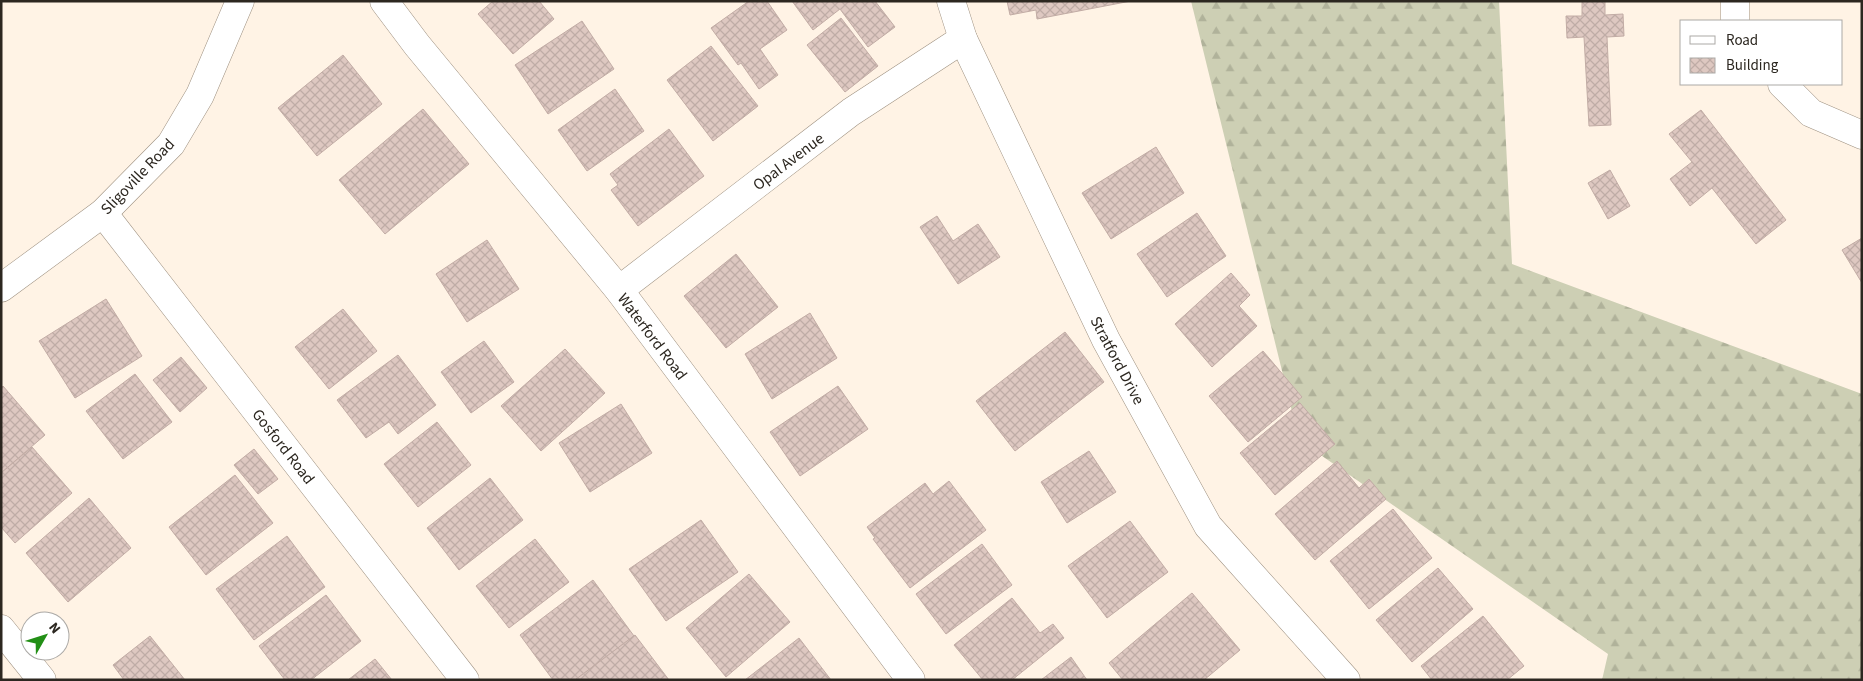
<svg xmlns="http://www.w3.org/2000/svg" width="1863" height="681" viewBox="0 0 1863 681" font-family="'Source Sans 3',sans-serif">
  <defs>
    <pattern id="forest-firs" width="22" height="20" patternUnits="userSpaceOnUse" patternTransform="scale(1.25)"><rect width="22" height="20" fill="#cdcfb4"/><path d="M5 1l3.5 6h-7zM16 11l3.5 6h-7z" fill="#b0b29a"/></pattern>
    <pattern id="building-cross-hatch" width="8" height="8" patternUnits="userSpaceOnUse" patternTransform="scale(1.25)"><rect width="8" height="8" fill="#dec8c1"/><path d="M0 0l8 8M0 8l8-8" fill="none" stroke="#bfaca6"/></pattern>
  </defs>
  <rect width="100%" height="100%" fill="#fff3e5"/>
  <!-- forest -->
  <polygon fill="url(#forest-firs)" points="1191,1 1499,1 1512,264 1862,394 1862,680 1602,680 1608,654 1299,440"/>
  <!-- building -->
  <g fill="url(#building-cross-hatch)" stroke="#c2aca5">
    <polygon points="493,1 539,1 554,19 513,54 478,14"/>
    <polygon points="749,1 767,1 787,30 760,49 778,75 759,89 741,63 738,65 711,28"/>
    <polygon points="792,1 875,1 895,27 868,47 840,9 813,30"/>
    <polygon points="1007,1 1131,1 1037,19 1036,10 1010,15"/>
    <polygon points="1582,1 1605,1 1605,15 1623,14 1624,36 1607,37 1611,125 1589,126 1584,37 1567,38 1566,16 1582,16"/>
    <polygon points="841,18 878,66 845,92 807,45"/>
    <polygon points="582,21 614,69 548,114 515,65"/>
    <polygon points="711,46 758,106 713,141 667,80"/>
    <polygon points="343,55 382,104 317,156 278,108"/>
    <polygon points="615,89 644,131 587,171 558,130"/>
    <polygon points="423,109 469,164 385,234 339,180"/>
    <polygon points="1701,110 1786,220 1756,244 1712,188 1690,206 1670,179 1692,162 1669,134"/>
    <polygon points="669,129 704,176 638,226 611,190 618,185 610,174"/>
    <polygon points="1156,147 1184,193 1111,239 1082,193"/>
    <polygon points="1610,170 1630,206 1608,219 1588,183"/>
    <polygon points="1197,213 1226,256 1167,297 1137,254"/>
    <polygon points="937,216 953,241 978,224 1000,257 958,284 920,227"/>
    <polygon points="1862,238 1862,283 1842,250"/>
    <polygon points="487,240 519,289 467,322 436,274"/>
    <polygon points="736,254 778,307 726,348 684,296"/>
    <polygon points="1231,273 1250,295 1239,306 1257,326 1212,367 1175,324"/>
    <polygon points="106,299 142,356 75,398 39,341"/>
    <polygon points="343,309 377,351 329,389 295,347"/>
    <polygon points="810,313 837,358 772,399 745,354"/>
    <polygon points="1065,332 1104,382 1015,451 976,401"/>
    <polygon points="484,341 514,382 471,413 441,372"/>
    <polygon points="565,349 605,393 541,451 501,406"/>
    <polygon points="1263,351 1302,397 1248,442 1209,396"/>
    <polygon points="398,355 436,405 398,434 389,422 366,438 337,400"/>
    <polygon points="181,357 207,388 180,412 153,380"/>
    <polygon points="135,374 172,422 123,459 86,411"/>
    <polygon points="3,386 45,435 1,473 1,388"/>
    <polygon points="838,386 868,429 800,476 770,432"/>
    <polygon points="1300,403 1335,444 1275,495 1240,453"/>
    <polygon points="621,404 652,453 590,492 559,443"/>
    <polygon points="437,422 471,465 418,507 384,464"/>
    <polygon points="32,447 72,493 15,543 1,527 1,473"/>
    <polygon points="254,449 278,479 258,494 234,465"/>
    <polygon points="1089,451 1116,492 1067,523 1041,482"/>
    <polygon points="1337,461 1359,488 1369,479 1386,499 1315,560 1275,514"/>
    <polygon points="235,475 273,523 206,575 169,527"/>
    <polygon points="490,478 523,520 459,570 427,528"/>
    <polygon points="949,481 986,530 910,588 873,539 875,538 867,527 925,483 933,494"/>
    <polygon points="89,498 131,548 68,602 26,553"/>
    <polygon points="1393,509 1432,558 1369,609 1330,561"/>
    <polygon points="701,520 738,572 666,621 629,569"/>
    <polygon points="1130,521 1168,572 1107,618 1068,566"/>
    <polygon points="287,536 325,587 254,640 216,589"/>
    <polygon points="535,539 569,582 509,628 476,586"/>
    <polygon points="982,544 1012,585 946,634 916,594"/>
    <polygon points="1438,568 1473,609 1412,662 1376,620"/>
    <polygon points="749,574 790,622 726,677 686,628"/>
    <polygon points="593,580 634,636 575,680 553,680 520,635"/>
    <polygon points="1192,593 1240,650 1204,680 1123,680 1109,663"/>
    <polygon points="326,595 361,641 311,680 285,680 259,646"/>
    <polygon points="1012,598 1040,633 1053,624 1064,638 1012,680 983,680 954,645"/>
    <polygon points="1483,616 1524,666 1507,680 1432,680 1421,666"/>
    <polygon points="635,635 669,680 575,680"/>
    <polygon points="150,636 185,680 124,680 113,665"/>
    <polygon points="799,638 831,680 745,680"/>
    <polygon points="1071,657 1087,680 1041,680"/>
    <polygon points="375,659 392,680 348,680"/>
  </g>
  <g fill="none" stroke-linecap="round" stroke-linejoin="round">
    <defs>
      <g id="street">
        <polyline points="384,1 417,45 619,290 911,680"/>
        <polyline points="951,1 963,39 1106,340 1208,526 1346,680"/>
        <polyline points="1735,1 1735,21"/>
        <polyline points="1782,84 1811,113 1862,135"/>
        <polyline points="103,213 465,680"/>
        <polyline points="619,290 851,112 963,39"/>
        <polyline points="1,629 42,680"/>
      </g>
      <polyline id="secondary" points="1,288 103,213 171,144 200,95 240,1"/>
    </defs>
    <!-- street casing -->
    <use href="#street" stroke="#9e9181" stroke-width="29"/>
    <!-- secondary casing -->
    <use href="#secondary" stroke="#9e9181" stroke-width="29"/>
    <!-- street -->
    <use href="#street" stroke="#fff" stroke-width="28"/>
    <!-- secondary -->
    <use href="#secondary" stroke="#fff" stroke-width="28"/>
  </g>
  <g text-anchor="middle" stroke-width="5" stroke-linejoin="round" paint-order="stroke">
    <!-- street labels -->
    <g font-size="16" fill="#2c2720" stroke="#fff">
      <text transform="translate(788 161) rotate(-37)" y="6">Opal Avenue</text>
      <text transform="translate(137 176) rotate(-46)" y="6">Sligoville Road</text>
      <text transform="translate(653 336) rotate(53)" y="6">Waterford Road</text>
      <text transform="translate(1118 360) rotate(62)" y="6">Stratford Drive</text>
      <text transform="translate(284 446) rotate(52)" y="6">Gosford Road</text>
    </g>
  </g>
  <!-- border -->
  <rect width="1863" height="681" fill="none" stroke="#2c2720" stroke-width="5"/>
  <!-- legend -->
  <rect x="1680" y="20" width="162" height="65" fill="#ffffff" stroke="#aba9a6"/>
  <rect x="1690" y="36" width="25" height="8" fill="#ffffff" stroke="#aba9a6"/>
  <text x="1726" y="45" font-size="15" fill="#2c2720">Road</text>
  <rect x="1690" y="58" width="25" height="15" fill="url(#building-cross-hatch)" stroke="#aba9a6"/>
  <text x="1726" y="70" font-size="15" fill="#2c2720">Building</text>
  <!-- north arrow -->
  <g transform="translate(45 636) rotate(51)"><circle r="24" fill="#ffffff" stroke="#aba9a6"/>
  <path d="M0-4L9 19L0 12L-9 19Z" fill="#228f16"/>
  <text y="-8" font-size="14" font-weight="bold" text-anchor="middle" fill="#2c2720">N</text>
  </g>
</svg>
